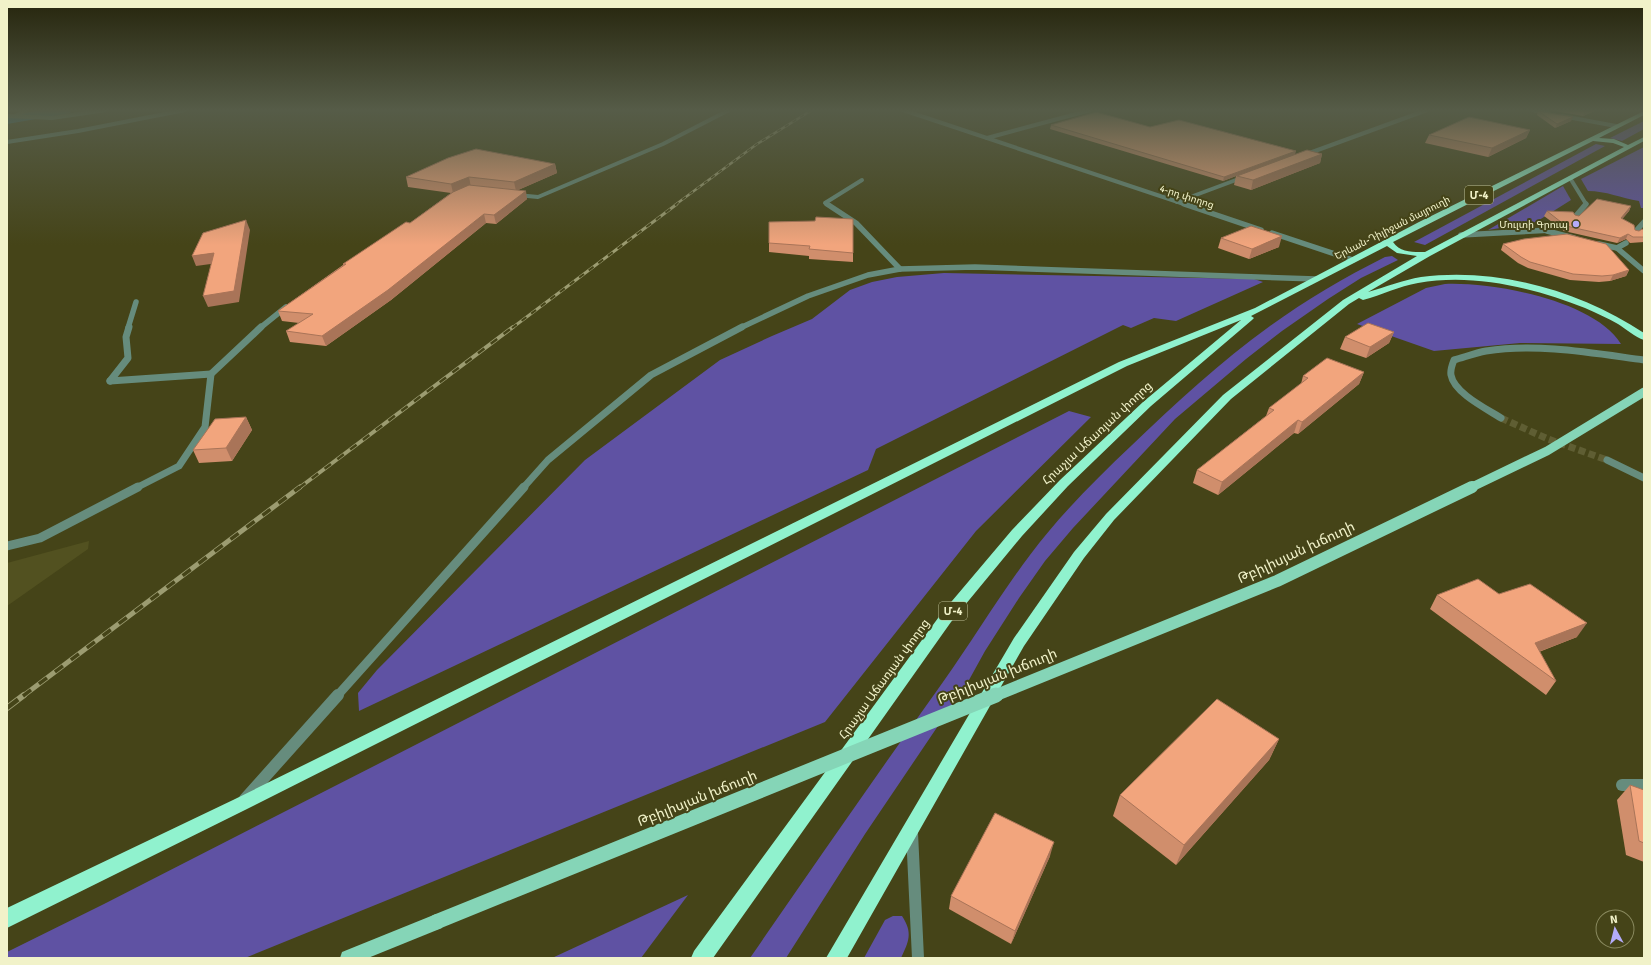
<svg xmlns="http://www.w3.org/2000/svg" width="1651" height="965" viewBox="0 0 1651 965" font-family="Signika,'Noto Sans Armenian',sans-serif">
  <rect width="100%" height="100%" fill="#454418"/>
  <!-- built -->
  <polygon fill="#525120" points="89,541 88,549 7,606 7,563"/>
  <!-- green -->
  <g fill="#5f52a3">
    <polygon points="1644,121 1644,129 1622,141 1610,138"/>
    <polygon points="1596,144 1605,146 1425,245 1414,242"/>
    <path d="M1644 147V208H1641L1639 201C1621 198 1606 191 1588 191L1581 179Z"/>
    <polygon points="1563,186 1571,200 1536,222 1488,230"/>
    <path d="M1392 256 1398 260 1361 278 1328 299 1282 331 1246 359 1175 419 1073 528 1045 561 1019 598 985 651 969 680 865 834 786 958H750C814 865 878 773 943 682 973 640 999 596 1030 555 1060 515 1095 480 1131 446 1175 404 1220 362 1270 326 1306 300 1345 277 1385 257Z"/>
    <polygon points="944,273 1254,279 1263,282 1176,321 1154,318 1131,328 1123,325 876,449 868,470 359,711 358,693 377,670 585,460 720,360 772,336 812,319 850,290 872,282 897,277"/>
    <path d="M1445 284C1493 282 1594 300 1621 344L1520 343 1434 351 1357 324 1426 288Z"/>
    <polygon points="1069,411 1091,417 976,531 825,722 245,958 7,958 7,952 104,904"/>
    <polygon points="688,895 641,958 552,958"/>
    <path d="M893 916H902C913 933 909 941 901 958H864L885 920Z"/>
  </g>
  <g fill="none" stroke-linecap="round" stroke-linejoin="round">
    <!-- canal -->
    <polygon fill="#2b7fa1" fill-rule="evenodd" points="41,110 72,110 70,113 65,114 7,124 7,116"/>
    <!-- street-tunnel -->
    <polyline stroke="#5f5e33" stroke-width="7" stroke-dasharray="7 3.5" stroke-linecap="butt" points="1501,418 1548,439 1607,460"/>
    <!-- lane-far4 -->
    <g stroke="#668c7d" stroke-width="4">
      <polyline points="7,116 52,118 106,110"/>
      <polyline points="7,142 78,131 185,110"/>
      <polyline points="1570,178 1586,204 1585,205"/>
      <polyline points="517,195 538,197 663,144 729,110"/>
      <polyline points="829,205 825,203 862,180"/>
    </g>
    <!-- lane-far3 -->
    <g stroke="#668c7d" stroke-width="5.5">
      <polyline points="827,204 856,223 900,269"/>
      <polyline points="1575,217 1586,204"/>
      <polyline points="1547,231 1574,238"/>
      <polyline points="1635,232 1644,222"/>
      <polyline points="1461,235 1552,230"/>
      <polyline points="1599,244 1617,248 1644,271"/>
      <polyline points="1617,248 1626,243"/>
      <polyline points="128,328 136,302"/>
      <polyline points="260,328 286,307"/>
      <polyline points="740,328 808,296 868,275 900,269 975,267 1316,279"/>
    </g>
    <!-- lane-far2 -->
    <g stroke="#668c7d" stroke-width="7">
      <polyline points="110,381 211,374"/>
      <polyline points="110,381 128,358 126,337 129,327"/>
      <polyline points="136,488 179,466 205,427 211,374 261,327"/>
      <polyline points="523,488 548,460 651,375 742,327"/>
    </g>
    <!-- lane-far1 -->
    <g stroke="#668c7d" stroke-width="9">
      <polyline points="7,546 40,538 138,487"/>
      <polyline points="337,696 524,487"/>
    </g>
    <!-- lane -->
    <g stroke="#668c7d" stroke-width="12">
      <polyline points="1622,785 1644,785"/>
      <polyline points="245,799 338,695"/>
      <polyline points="912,833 918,958"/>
    </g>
    <!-- street-far2 -->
    <g stroke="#668c7d" stroke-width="4">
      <polyline points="903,110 1187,205"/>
      <polyline points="1531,110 1549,113"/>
      <polyline points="17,115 27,110"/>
      <polyline points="1562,116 1616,126"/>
      <polyline points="987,138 1091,110"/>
      <polyline points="1304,155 1427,110"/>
      <polyline points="1177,202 1244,177"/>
    </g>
    <!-- street-far1 -->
    <g stroke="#668c7d" stroke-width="5.5">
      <polyline points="1184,204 1261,230"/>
      <polyline points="1272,233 1353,260"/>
    </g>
    <!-- street -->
    <g stroke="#668c7d" stroke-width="7">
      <path d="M1501 418C1487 409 1454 393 1451 375 1450 370 1452 365 1454 360 1465 357 1475 353 1486 351 1538 343 1592 353 1644 360"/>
      <polyline points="1607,460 1644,478"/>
    </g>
    <!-- primary -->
    <polygon fill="#85d5b7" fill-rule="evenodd" points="436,914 442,916 444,922 442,928 368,958 340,958 342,952"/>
    <!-- highway -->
    <path fill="#90f2ce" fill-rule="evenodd" d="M1644 111V115L1599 138 1614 139 1628 145 1644 137V141L1430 256 1368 292C1386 287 1403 280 1421 277 1498 267 1580 291 1644 333V340C1635 337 1626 329 1618 324 1608 318 1596 313 1585 308 1534 288 1474 273 1418 283 1399 286 1382 295 1363 300L1359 298 1349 304 1231 399 1114 520 1084 558 1024 646 847 958H826L1014 638 1074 552 1106 514 1223 395 1343 300 1417 256 1397 253 1387 246 1251 316 1254 318 1252 320 1151 406 1068 486 1022 536 951 622 713 958H691L694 951 941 614 1012 530 1060 480 1143 402 1241 320 1127 366 245 810 7 928V908L233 800 1119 362 1255 308 1419 222ZM1593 141 1613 143 1624 147 1425 252C1414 252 1400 253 1393 242Z"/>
    <defs>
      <polyline id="rail-far4" points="675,205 757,144 812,110"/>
      <polyline id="rail-far3" points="512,328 677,204"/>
      <polyline id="rail-far2" points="299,488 513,327"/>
      <polyline id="rail-far1" points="23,696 300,487"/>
      <polyline id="rail" points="7,708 24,695"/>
    </defs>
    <!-- rail-far4 casing -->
    <use href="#rail-far4" stroke="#9c9c71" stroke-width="2.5"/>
    <!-- rail-far3 casing -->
    <use href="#rail-far3" stroke="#9c9c71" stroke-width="3"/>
    <!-- rail-far2 casing -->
    <use href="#rail-far2" stroke="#9c9c71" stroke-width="4"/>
    <!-- rail-far1 casing -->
    <use href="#rail-far1" stroke="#9c9c71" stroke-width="5"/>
    <!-- rail casing -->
    <use href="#rail" stroke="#9c9c71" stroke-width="6"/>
    <!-- rail-far4 -->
    <use href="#rail-far4" stroke="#454418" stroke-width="1.5" stroke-dasharray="4.5" stroke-linecap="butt"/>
    <!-- rail-far3 -->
    <use href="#rail-far3" stroke="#454418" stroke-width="2" stroke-dasharray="6" stroke-linecap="butt"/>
    <!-- rail-far2 -->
    <use href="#rail-far2" stroke="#454418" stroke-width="2.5" stroke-dasharray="8" stroke-linecap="butt"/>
    <!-- rail-far1 -->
    <use href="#rail-far1" stroke="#454418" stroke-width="3.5" stroke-dasharray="10" stroke-linecap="butt"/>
    <!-- rail -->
    <use href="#rail" stroke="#454418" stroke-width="4.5" stroke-dasharray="14" stroke-linecap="butt"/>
    <!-- primary-bridge-far2 -->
    <polyline stroke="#85d5b7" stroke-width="9" points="1470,488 1547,451 1644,392"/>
    <!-- primary-bridge-far1 -->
    <polyline stroke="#85d5b7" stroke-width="12" points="994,696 1277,581 1472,487"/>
    <!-- primary-bridge -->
    <polyline stroke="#85d5b7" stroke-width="15" points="436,922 996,695"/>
  </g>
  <!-- wall -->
  <g fill="#d08e6c">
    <polygon points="1550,110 1597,110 1583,116"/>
    <polygon points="1538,111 1571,121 1555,128 1537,115"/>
    <polygon points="1051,125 1150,127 1295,155 1322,154 1320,163 1251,190 1234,185 1236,176 1223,181 1050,129"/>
    <polygon points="1530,130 1526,138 1488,157 1425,143 1429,135"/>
    <polygon points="555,164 557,173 518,190 527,199 496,224 486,223 391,300 326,346 290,342 286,331 299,323 282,321 278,311 343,265 343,264 410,223 451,193 408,187 406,177"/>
    <polygon points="1631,206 1629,211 1622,219 1635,230 1639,231 1644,230 1644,242 1630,243 1626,239 1617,243 1564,231 1544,216 1547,211 1579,216"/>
    <polygon points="769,222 853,253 853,262 809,259 809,256 769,252"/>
    <polygon points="1221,238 1279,247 1249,259 1218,248"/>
    <polygon points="1503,244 1629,270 1626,276 1610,281 1599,282 1570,280 1528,268 1518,263 1501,250"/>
    <polygon points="1394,332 1389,343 1366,358 1340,349 1345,337"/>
    <polygon points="1364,372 1359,384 1298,434 1294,433 1218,495 1193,483 1197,470 1266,416 1269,408 1301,384 1303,376"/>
    <polygon points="246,417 252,430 232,461 199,463 193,450"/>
    <polygon points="1499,594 1577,637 1539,652 1556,681 1546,695 1430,609 1437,595"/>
    <polygon points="1279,739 1269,760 1176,865 1113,816 1120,795"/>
    <polygon points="1630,785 1644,790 1644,862 1626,855 1617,800"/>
    <polygon points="1050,856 1011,944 949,909 951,896"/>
  </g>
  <!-- shaded-wall -->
  <g fill="#a97458">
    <polygon points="1585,110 1597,110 1583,116"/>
    <polygon points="1573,117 1571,121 1555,128 1557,124"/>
    <polygon points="1530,130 1526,138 1488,157 1492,148"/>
    <polygon points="1296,151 1295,155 1237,176 1236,176 1223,181 1224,177"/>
    <polygon points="1322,154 1320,163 1251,190 1253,180"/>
    <polygon points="555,164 557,173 516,191 514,182"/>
    <polygon points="469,177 471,187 453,193 451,184"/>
    <polygon points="526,191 527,199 496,224 494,215"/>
    <polygon points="1631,206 1629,211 1619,223 1621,218"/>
    <polygon points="484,214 486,223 391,300 326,346 322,336"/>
    <polygon points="246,220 250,230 239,302 208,307 203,296"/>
    <polygon points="1628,234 1626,239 1617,243 1620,238"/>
    <polygon points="1282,236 1279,247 1249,259 1252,249"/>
    <polygon points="214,253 218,263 196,266 192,256"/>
    <polygon points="1629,270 1626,276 1610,281 1613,275"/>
    <polygon points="1394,332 1389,343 1366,358 1370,347"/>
    <polygon points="1364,372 1359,384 1298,434 1302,422"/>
    <polygon points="246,417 252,430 232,461 226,448"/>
    <polygon points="1298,420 1294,433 1218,495 1222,482"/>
    <polygon points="1587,623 1577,637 1525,657 1535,643"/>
    <polygon points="1279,739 1269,760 1176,865 1184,845"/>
    <polygon points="1054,842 1050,856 1011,944 1015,931"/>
  </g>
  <!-- building -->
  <g fill="#f2a57d" stroke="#a97458">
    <polygon points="1538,111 1573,117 1557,124"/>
    <polygon points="1096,112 1150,127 1179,120 1296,151 1224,177 1051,125"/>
    <polygon points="1469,117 1530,130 1492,148 1429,135"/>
    <polygon points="476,149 555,164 514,182 469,177 451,184 406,177 448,158"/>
    <polygon points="1307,150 1322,154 1253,180 1237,176"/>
    <polygon points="469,185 526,191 494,215 484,214 388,290 322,336 286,331 313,314 278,311 346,264 343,264 406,222 410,223 453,192"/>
    <polygon points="1597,199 1631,206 1621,218 1634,225 1635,230 1639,231 1642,229 1644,230 1644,237 1633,237 1628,234 1620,238 1566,226 1547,211 1573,212 1575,215 1579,216"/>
    <polygon points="816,217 853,219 853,253 809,249 810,246 769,243 769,222 815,221"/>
    <polygon points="246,220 234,291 203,296 214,253 192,256 203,233"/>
    <polygon points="1251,226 1282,236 1252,249 1221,238"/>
    <polygon points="1567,234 1606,244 1629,270 1613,275 1602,276 1573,274 1530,262 1521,257 1503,244 1524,239"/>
    <polygon points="1368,323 1394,332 1370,347 1345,337"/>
    <polygon points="1327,358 1364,372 1302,422 1298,420 1222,482 1197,470 1274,410 1269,408 1308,378 1303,376"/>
    <polygon points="246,417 226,448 193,450 215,419"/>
    <polygon points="1478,579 1499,594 1530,584 1587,623 1535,643 1556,681 1437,595"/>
    <polygon points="1217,699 1279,739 1184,845 1120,795"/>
    <polygon points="1630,785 1644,790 1644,843 1639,841"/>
    <polygon points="995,813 1054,842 1015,931 951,896"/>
  </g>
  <!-- sky -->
  <linearGradient id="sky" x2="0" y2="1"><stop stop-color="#26250d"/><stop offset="0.45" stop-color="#565c48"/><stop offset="1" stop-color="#565c48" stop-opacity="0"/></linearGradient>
  <rect width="1651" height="245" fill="url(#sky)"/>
  <!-- markers -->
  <circle fill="#b4acf9" stroke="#454418" stroke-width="1.5" cx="1576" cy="224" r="4"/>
  <g text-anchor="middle" stroke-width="4" stroke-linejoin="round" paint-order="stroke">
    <!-- far-street labels -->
    <g font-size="10" fill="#f1f2c9" stroke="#454418">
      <text transform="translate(1187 196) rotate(18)" y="4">4-րդ փողոց</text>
      <text transform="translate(1392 227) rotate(-27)" y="4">Երևան-Դիլիջան մայրուղի</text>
    </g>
    <!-- far-poi labels -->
    <g font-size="10" fill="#f1f2c9" stroke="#454418" text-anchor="end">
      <text x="1568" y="228">Մուլտի Գրուպ</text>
    </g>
    <!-- shield labels -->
    <g fill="#454418" stroke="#bdbe94" stroke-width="1">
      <rect x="1465" y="186" width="28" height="18" rx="3"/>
      <rect x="939" y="602" width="28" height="18" rx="3"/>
    </g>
    <g font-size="11" font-weight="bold" fill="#f1f2c9">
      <text x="1479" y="199">Մ-4</text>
      <text x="953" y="615">Մ-4</text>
    </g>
    <!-- street labels -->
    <g font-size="12" fill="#f1f2c9" stroke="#454418">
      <text transform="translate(1097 433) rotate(-43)" y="4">Հրաչյա Աճառյան փողոց</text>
      <text transform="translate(884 679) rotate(-54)" y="4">Հրաչյա Աճառյան փողոց</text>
    </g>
    <!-- near-street labels -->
    <g font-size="14" fill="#f1f2c9" stroke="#454418">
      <text transform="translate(1296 552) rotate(-25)" y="5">Թբիլիսյան խճուղի</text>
      <text transform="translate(997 676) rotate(-22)" y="5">Թբիլիսյան խճուղի</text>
      <text transform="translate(697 798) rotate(-22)" y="5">Թբիլիսյան խճուղի</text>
    </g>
  </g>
  <!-- border -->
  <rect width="1651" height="965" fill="none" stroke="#f1f2c9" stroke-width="16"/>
  <!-- north arrow -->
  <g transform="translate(1615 929) rotate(353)"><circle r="19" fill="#454418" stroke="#8a8a5f"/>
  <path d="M0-3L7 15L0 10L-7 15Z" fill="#b4acf9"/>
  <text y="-6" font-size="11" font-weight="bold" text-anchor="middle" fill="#f1f2c9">N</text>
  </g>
</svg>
